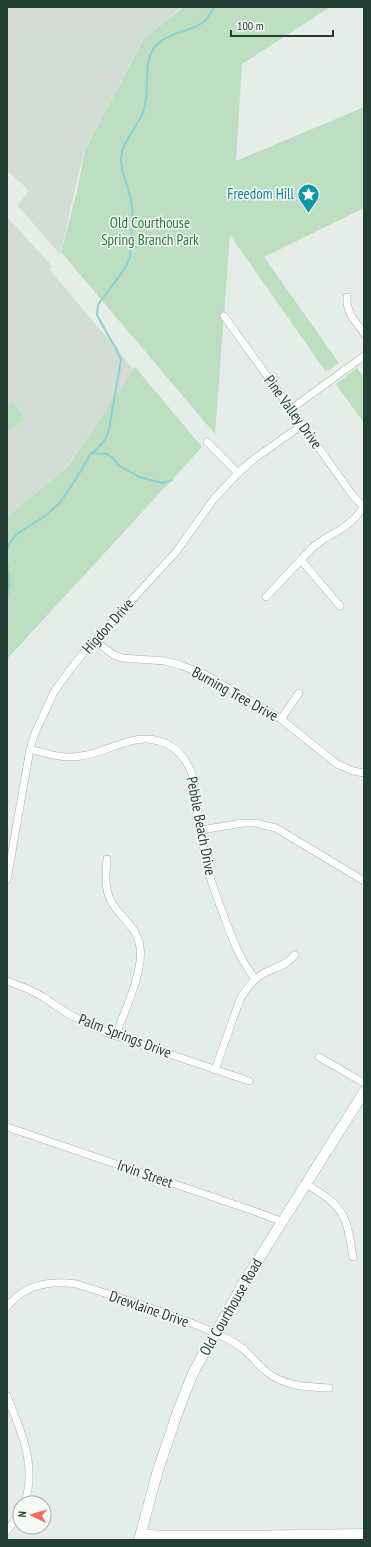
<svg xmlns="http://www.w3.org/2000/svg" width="371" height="1547" viewBox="0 0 371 1547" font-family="'PT Sans Narrow',sans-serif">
  <rect width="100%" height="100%" fill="#e4ede8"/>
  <!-- built -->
  <g fill="#d2ddd6">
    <polygon points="7,7 182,7 143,39 84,151 60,254 18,206 29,190 7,171"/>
    <polygon points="8,218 52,266 49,269 134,370 67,466 7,517"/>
  </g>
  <!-- green -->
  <g fill="#bddec1">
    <polygon points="184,7 330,7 242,64 236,161 364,107 364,208 264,257 339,363 326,372 230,235 215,434 61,252 77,191 85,150 144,38"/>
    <polygon points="135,367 202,447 7,659 7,517 68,466"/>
    <polygon points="357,368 364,378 364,423 336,384"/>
    <polygon points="13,403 24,419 7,431 7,408"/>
  </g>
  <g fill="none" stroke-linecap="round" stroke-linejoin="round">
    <!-- stream -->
    <g stroke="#8cd2d2" stroke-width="2">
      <polyline points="92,453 107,454 113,458 118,465 139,477 162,483 172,480"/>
      <path d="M7 549 10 542 17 534 45 516 60 503 76 479 91 453 98 448 105 440 109 429 121 360 116 348 109 337 97 315 98 305C107 291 121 277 129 260 131 255 133 213 132 206 131 194 120 170 121 159 122 141 138 127 144 110 149 94 145 75 149 59 158 24 202 40 214 7"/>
      <path d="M7 564C9 575 11 585 7 595"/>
    </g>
    <defs>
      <g id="street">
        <path d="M347 297C346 313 355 321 364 333"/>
        <polyline points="224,316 354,497 364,507 354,519 343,528 324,539 312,548 266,597"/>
        <polyline points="291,409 364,356"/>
        <polyline points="207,442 238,473"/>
        <polyline points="301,560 340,606"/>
        <polyline points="95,641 114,655 122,658 165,661 180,665 206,675 281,719 337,764 353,771 364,773"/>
        <polyline points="281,719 299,693"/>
        <path d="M30 749C47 754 63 759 81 756 112 752 135 729 167 744 180 750 187 761 192 774 197 808 201 843 210 876 214 891 220 905 225 919 234 943 240 959 255 979"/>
        <polyline points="201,830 243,823 255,823 276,828 364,881"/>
        <path d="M107 859C106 873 104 888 111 901 120 918 137 926 140 947 144 971 124 1012 116 1035"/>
        <polyline points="7,880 30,749 35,733 54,692 69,671 85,651 176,552 213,500 238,473 254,459 302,425"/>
        <polyline points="7,981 28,989 43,997 70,1015 108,1033 249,1081"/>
        <polyline points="319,1057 364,1083"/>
        <path d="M215 1070 239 1002C245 989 253 979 266 972 277 967 287 965 295 955"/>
        <polyline points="7,1127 251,1210 283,1222"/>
        <path d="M306 1184C345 1207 346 1214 353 1257"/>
        <path d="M7 1307C24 1285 49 1280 76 1284 127 1300 180 1316 228 1339 243 1346 252 1358 263 1369 282 1386 305 1387 329 1388"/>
        <path d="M7 1396C21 1432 37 1463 25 1503"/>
        <polyline points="7,1531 20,1513"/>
      </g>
      <g id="secondary">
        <polyline points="141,1534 160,1536 242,1536 364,1534"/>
        <polyline points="139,1540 158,1470 178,1411 193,1373 246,1279 364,1092"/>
      </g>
    </defs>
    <!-- street casing -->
    <use href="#street" stroke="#a6b5ae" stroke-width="8"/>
    <!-- secondary casing -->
    <use href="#secondary" stroke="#a2b9ae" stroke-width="11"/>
    <!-- street -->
    <use href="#street" stroke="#fff" stroke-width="7"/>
    <!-- secondary -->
    <use href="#secondary" stroke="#fff" stroke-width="10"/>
  </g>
  <!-- icons -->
  <defs>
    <symbol id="sight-pin" viewBox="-11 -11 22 30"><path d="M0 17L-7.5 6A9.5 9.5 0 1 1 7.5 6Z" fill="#0f9aa8" stroke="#f5faf6"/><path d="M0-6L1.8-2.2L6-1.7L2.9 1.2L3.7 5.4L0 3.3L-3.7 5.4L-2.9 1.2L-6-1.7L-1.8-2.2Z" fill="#fff"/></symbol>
  </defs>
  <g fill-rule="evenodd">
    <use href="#sight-pin" x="296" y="182" width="25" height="34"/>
  </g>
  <g text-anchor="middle" stroke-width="3" stroke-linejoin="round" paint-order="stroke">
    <!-- culture labels -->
    <g font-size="15" fill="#0d838f" stroke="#f5faf6" text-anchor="end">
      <text x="294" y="199">Freedom Hill</text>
    </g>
    <!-- park labels -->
    <g font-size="15" fill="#2d763e" stroke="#f5faf6">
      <text x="150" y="228">Old Courthouse<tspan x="150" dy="17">Spring Branch Park</tspan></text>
    </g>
    <!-- street labels -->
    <g font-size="15" fill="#233f33" stroke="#f5faf6">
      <text transform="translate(293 412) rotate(54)" y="5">Pine Valley Drive</text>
      <text transform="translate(108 626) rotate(-48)" y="5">Higdon Drive</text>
      <text transform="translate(235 694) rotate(29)" y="5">Burning Tree Drive</text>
      <text transform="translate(201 826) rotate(79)" y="5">Pebble Beach Drive</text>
      <text transform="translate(125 1036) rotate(21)" y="5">Palm Springs Drive</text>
      <text transform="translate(145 1174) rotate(19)" y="5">Irvin Street</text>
      <text transform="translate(231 1307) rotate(-60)" y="5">Old Courthouse Road</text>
      <text transform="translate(149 1309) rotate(19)" y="5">Drewlaine Drive</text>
    </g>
  </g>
  <!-- border -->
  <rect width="371" height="1547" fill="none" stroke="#233f33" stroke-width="16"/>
  <!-- north arrow -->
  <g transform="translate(32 1515) rotate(275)"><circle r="19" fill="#f5faf6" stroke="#a1afa8"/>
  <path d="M0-3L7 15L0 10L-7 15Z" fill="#f26b5e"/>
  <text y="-6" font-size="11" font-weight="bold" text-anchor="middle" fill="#233f33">N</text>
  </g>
  <!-- scale -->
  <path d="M231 30v6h102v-6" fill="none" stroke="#233f33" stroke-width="2"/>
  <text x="237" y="30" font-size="12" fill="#233f33" stroke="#f5faf6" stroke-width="3" paint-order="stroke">100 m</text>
</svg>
